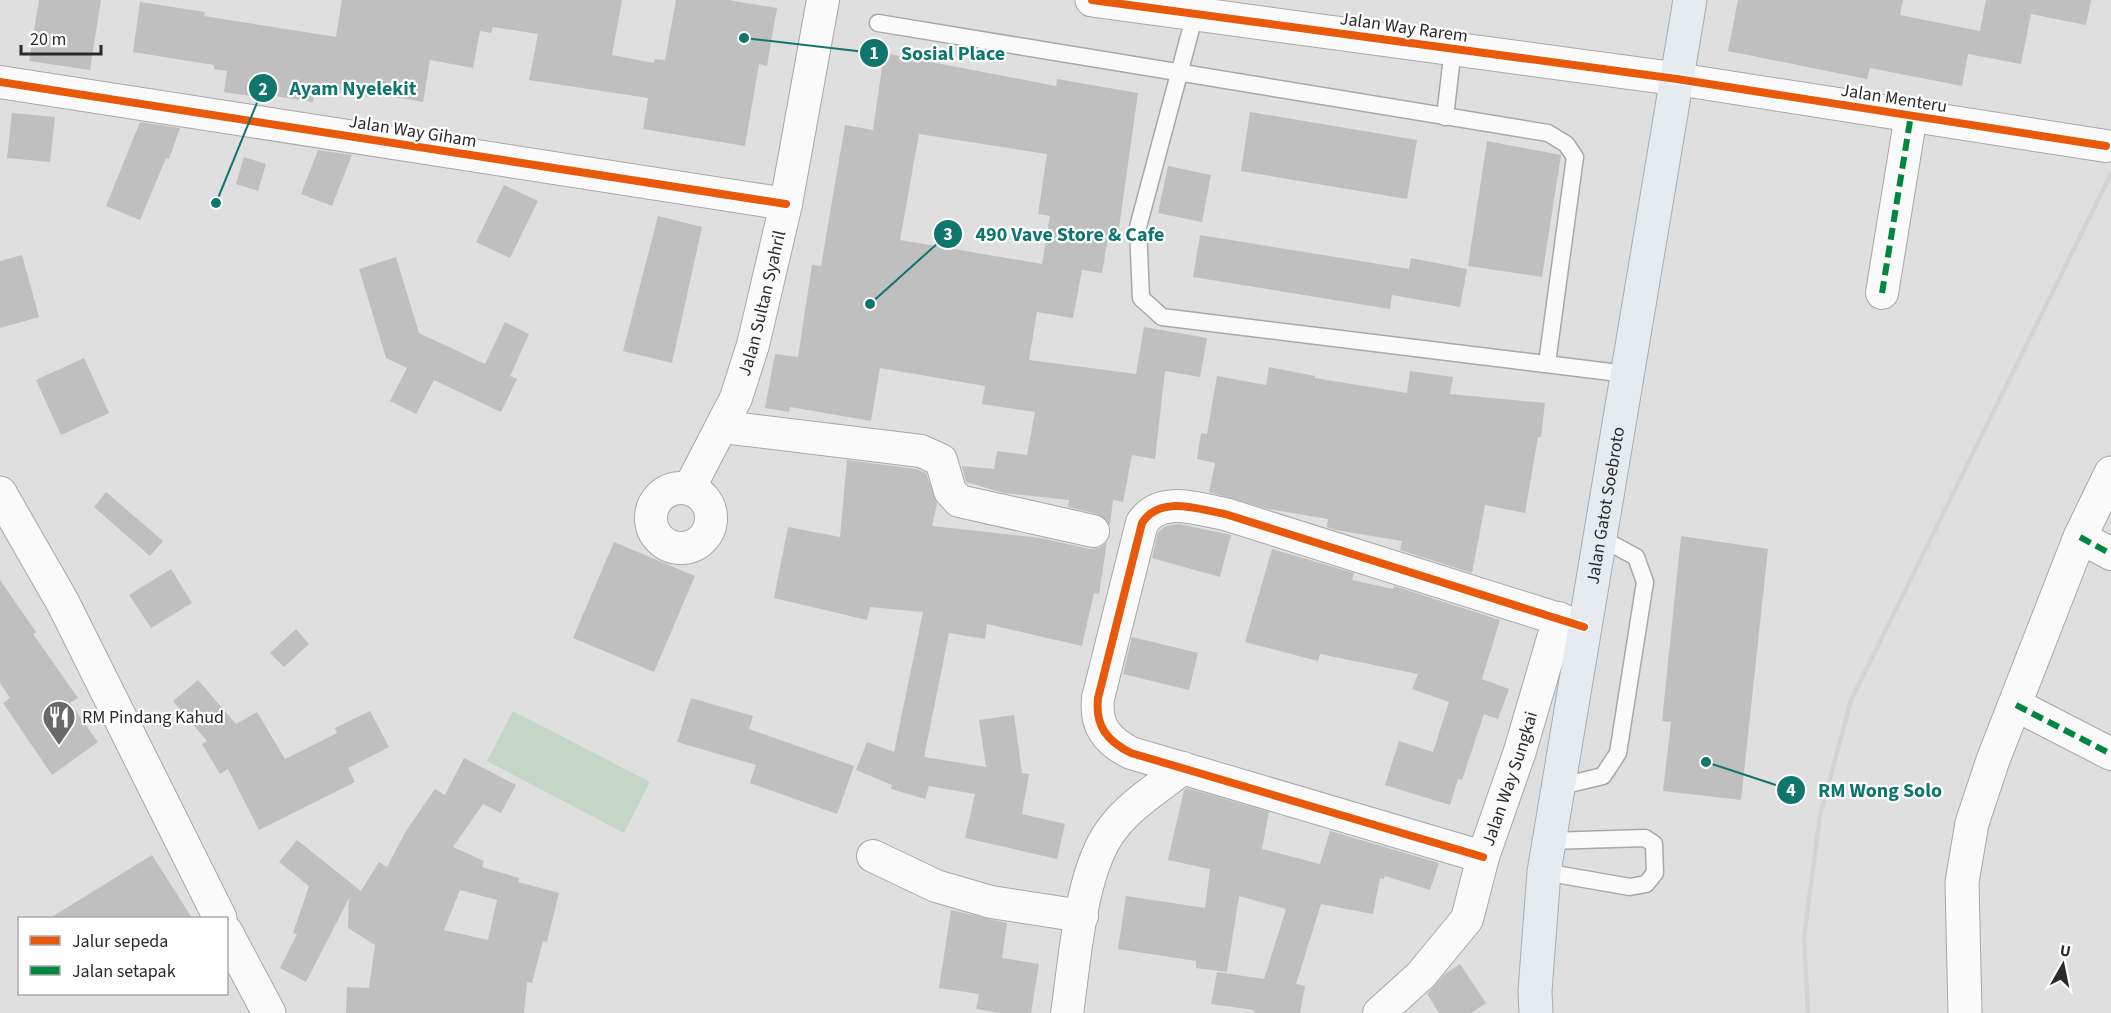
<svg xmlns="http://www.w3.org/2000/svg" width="2111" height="1013" viewBox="0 0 2111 1013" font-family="'Source Sans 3',sans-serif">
  <rect width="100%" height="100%" fill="#dfdfe0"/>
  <!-- green -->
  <polygon fill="#c4d6c7" points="513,711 650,782 624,833 487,761"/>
  <!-- building -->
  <g fill="#bfbfc0" fill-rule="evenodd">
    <polygon points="39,0 101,0 90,70 29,61"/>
    <polygon points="342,0 622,0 612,55 654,63 655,59 665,60 676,0 728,0 777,8 767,66 759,64 745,146 643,129 648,98 529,80 538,34 493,27 491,33 480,31 473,68 430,60 423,102 371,93 370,97 315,88 313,102 269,95 269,99 224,92 227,71 214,69 214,65 133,52 140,2 205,12 204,16 336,37"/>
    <polygon points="1738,0 1903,0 1900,15 1980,31 1986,0 2091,0 2086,25 2031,14 2021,64 1968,54 1962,86 1870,68 1867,79 1728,51"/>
    <path d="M884 53 1056 86 1057 79 1138 93 1119 228 1110 226 1102 273 1082 270 1073 318 1037 312 1029 360 1136 374 1144 327 1207 338 1200 377 1165 371 1155 459 1132 455 1123 502 1113 500 1110 525 1097 514 1068 507 1069 500 1004 493 966 482 962 466 994 469 997 451 1027 455 1035 412 982 404 985 386 880 368 871 421 790 407 789 412 765 408 775 354 798 357 812 265 821 266 845 125 873 130ZM919 134 1047 154 1038 214 1050 216 1042 264 900 240Z"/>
    <polygon points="1250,112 1417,140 1407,199 1241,171"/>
    <polygon points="12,113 55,117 50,162 7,158"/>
    <polygon points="140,122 180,128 169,159 166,158 140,220 106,206"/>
    <polygon points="1487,141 1561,155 1542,277 1468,266"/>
    <polygon points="318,150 352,155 332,206 301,194"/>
    <polygon points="244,157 266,164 258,191 236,184"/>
    <polygon points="1168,166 1211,175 1202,222 1158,213"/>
    <polygon points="504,185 538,201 510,258 476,242"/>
    <polygon points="658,216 702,227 672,363 623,351"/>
    <polygon points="1200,235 1409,269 1411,258 1467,269 1460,307 1392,295 1390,309 1193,277"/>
    <polygon points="22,255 39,317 0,328 0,261"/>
    <polygon points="396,257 419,333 485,364 505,322 529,334 510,376 517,379 501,412 434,380 416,414 390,401 407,368 386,358 359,269"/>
    <polygon points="84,358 109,413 61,435 36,380"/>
    <polygon points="1269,367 1315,376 1315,378 1407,393 1410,371 1453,377 1450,394 1545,403 1541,437 1538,437 1525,513 1485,505 1472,573 1400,550 1402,541 1336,530 1327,527 1328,519 1268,509 1209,492 1215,463 1197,459 1201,433 1207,434 1217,376 1266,385"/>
    <polygon points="847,460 916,469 926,473 937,503 932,526 1040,538 1090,549 1099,548 1107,542 1099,594 1094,593 1082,646 987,624 985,639 949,633 924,757 986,767 979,720 1014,715 1022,773 1029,774 1022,814 1065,824 1057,859 965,838 975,794 929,786 925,799 891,789 892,785 856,770 867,742 894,752 923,612 870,607 867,620 774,598 788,527 840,537"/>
    <polygon points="106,492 163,541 150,556 94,507"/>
    <polygon points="1179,524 1231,535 1220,577 1152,558 1158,532 1166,526"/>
    <polygon points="1681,536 1768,549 1741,800 1663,791 1671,722 1662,721"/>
    <polygon points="614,542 695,576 654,672 573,638"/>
    <polygon points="1272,549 1354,573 1352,580 1393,589 1394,586 1500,620 1482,679 1509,689 1498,719 1484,714 1462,780 1458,779 1450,805 1385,785 1399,741 1433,752 1449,702 1412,689 1418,674 1320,654 1318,661 1245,642"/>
    <polygon points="171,569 192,603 151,628 129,595"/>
    <polygon points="0,580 36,632 33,634 78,698 70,703 98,742 52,775 3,703 10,698 0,683"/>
    <polygon points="296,629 309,644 284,667 270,653"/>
    <polygon points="1132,637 1198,653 1189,690 1123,674"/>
    <polygon points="198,680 236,724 257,712 285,759 337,733 335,728 370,711 389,747 348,768 355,782 259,830 228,769 220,774 202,744 207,741 173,701"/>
    <polygon points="691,698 753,716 749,729 854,766 837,814 750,783 756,765 677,742"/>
    <path d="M464 758 516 785 501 813 483 804 453 847 484 861 482 867 519 878 518 882 559 893 547 942 543 941 532 983 527 982 524 1013H346L347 987 369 988 375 945 348 928 349 898 306 982 280 968 297 934 293 933 309 886 279 862 297 840 361 891 379 862 387 867 406 831 435 789 445 795ZM460 890 497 900 488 940 444 930Z"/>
    <polygon points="1187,788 1269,812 1262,849 1320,864 1330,831 1439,863 1430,890 1385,876 1384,879 1380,878 1373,914 1321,904 1296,984 1305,986 1300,1013 1254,1013 1254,1010 1211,1004 1217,972 1264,979 1286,909 1239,896 1227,972 1196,968 1196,961 1118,949 1126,896 1205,908 1210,869 1168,860 1184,790"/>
    <polygon points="152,855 192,918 50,918"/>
    <polygon points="951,910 1007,923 1002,958 1039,964 1031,1013 1001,1013 976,1009 979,994 939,988"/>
    <polygon points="1460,964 1486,1003 1471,1013 1439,1013 1427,994 1445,974"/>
  </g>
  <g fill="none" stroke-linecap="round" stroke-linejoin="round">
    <defs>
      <g id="lane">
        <polyline points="1195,14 1138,227 1141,298 1162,317 1627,374"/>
        <polyline points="878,23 1548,133 1566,144 1575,157 1547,363"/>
        <polyline points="1445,117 1453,48"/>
        <polyline points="1557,787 1603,776 1618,753 1645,582 1636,557 1599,537"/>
        <polyline points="1544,872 1630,887 1646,884 1655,873 1654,844 1645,838 1549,841"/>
      </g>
      <g id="street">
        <polyline points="1677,79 2106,146"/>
        <polyline points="0,82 786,204"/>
        <polyline points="1882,293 1911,115"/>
        <polyline points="723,427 921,451 941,460 950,491 959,501 1093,531"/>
        <circle cx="681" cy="518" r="30"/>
        <path id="s1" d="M689 489 736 398 753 345 786 204 823 0"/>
        <polyline points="2080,537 2111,554"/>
        <polyline points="2016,705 2111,754"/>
        <polyline points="873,856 936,886 991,902 1082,916"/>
        <path d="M1483 857 1131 753C1107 741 1095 726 1098 698L1142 523C1160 495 1197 509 1225 514L1584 627"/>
        <path d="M1067 1013C1075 961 1080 869 1113 828 1131 804 1160 787 1183 768"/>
        <path id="s2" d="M1379 1013 1421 975 1467 919 1483 857 1520 751 1559 618"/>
      </g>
      <g id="secondary">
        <polyline points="1092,0 1677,79"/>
        <polyline points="0,493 63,603 220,918"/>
        <polyline points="226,932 269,1013"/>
        <polyline points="1965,1013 1962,882 1972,823 1993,760 2080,537 2111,473"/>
      </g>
      <g id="primary">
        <path id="s3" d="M1536 1013 1535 991 1544 872 1690 0"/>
      </g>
    </defs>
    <!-- lane casing -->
    <use href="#lane" stroke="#a8a8a8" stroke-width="19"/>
    <!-- street casing -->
    <use href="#street" stroke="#a8a8a8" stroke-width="34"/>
    <!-- secondary casing -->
    <use href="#secondary" stroke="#a8a8a8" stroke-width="35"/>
    <!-- primary casing -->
    <use href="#primary" stroke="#a2aeb5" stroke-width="35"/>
    <!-- lane -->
    <use href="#lane" stroke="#fafafa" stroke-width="16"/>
    <!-- street -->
    <use href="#street" stroke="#fafafa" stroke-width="32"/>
    <!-- secondary -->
    <use href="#secondary" stroke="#fafafa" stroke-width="33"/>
    <!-- primary -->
    <use href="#primary" stroke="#e5ebee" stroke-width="33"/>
    <!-- rail -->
    <polyline stroke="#d3d3d3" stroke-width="4.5" points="1808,1013 1804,937 1820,816 1851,700 2111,174"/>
    <!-- quiet -->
    <g stroke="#00873e" stroke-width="6" stroke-dasharray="12 6" stroke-linecap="butt">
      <polyline points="1882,293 1911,115"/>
      <polyline points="2080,537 2111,554"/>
      <polyline points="2016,705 2111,754"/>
    </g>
    <defs>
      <g id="cycleway">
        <polyline points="1092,0 1677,79 2106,146"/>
        <polyline points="0,82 786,204"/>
        <path d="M1483 857 1131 753C1107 741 1095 726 1098 698L1142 523C1160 495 1197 509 1225 514L1584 627"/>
      </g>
    </defs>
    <!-- cycleway casing -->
    <use href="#cycleway" stroke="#fff" stroke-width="11"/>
    <!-- cycleway -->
    <use href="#cycleway" stroke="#e8590c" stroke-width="8"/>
  </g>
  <!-- icons -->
  <defs>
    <symbol id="restaurant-pin" viewBox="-11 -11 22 30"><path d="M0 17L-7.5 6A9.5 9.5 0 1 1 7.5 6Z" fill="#69696a" stroke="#fff"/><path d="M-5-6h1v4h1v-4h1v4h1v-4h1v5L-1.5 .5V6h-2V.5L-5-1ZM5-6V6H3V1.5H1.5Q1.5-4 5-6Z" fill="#fff"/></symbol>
  </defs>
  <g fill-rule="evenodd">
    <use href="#restaurant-pin" x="40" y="698" width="38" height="52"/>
  </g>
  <g text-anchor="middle" stroke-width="4.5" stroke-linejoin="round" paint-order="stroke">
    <!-- street labels -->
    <g font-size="18" fill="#2a2a2b" stroke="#fff">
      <text transform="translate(1404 27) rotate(8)" y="6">Jalan Way Rarem</text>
      <text transform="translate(1894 98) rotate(9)" y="6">Jalan Menteru</text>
      <text transform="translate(413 131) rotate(9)" y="6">Jalan Way Giham</text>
      <text dy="6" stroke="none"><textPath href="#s1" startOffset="201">Jalan Sultan Syahril</textPath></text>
      <text dy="6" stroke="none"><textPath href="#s3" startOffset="513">Jalan Gatot Soebroto</textPath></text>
      <text dy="6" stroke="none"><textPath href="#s2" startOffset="276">Jalan Way Sungkai</textPath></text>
    </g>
    <!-- poi labels -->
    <g font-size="18" fill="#2a2a2b" stroke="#fff" text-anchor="start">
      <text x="82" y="723">RM Pindang Kahud</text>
    </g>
  </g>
  <!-- callouts -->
  <path fill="none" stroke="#0f766e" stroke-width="2" d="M744 38L874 53M216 203L263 88M870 304L948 234M1706 762L1791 790"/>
  <g fill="#0f766e" stroke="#fff" stroke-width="2">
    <circle cx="744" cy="38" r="6"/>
    <circle cx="216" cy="203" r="6"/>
    <circle cx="870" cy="304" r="6"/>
    <circle cx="1706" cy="762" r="6"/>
    <circle cx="874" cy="53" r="15"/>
    <circle cx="263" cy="88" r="15"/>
    <circle cx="948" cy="234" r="15"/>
    <circle cx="1791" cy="790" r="15"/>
  </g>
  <g font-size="18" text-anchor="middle" font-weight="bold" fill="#fff">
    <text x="874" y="59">1</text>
    <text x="263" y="95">2</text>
    <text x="948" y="240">3</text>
    <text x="1791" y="796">4</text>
  </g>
  <g font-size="20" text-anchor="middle" font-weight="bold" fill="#0f766e" stroke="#fff" stroke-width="4.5" stroke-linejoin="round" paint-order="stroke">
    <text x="953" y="60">Sosial Place</text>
    <text x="353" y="95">Ayam Nyelekit</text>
    <text x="1070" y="241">490 Vave Store &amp; Cafe</text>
    <text x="1880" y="797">RM Wong Solo</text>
  </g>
  <!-- legend -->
  <rect x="18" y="917" width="210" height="78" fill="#ffffff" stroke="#aaaaaa" stroke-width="1.5"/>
  <rect x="30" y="936" width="30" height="9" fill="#e8590c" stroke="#aaaaaa" stroke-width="1.5"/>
  <text x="72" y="947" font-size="18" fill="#2a2a2b">Jalur sepeda</text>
  <rect x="30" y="966" width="30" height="9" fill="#00873e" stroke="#aaaaaa" stroke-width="1.5"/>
  <text x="72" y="977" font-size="18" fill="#2a2a2b">Jalan setapak</text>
  <!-- north arrow -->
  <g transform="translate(2063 965) rotate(9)" stroke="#ffffff" stroke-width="4.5" paint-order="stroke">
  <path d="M0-4.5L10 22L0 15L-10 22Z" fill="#2a2a2b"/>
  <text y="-9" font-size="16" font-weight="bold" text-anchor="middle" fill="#2a2a2b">U</text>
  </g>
  <!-- scale -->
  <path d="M21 45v9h80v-9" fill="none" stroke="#2a2a2b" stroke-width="3"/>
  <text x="30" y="45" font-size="18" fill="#2a2a2b" stroke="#ffffff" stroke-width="4.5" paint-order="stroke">20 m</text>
</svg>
